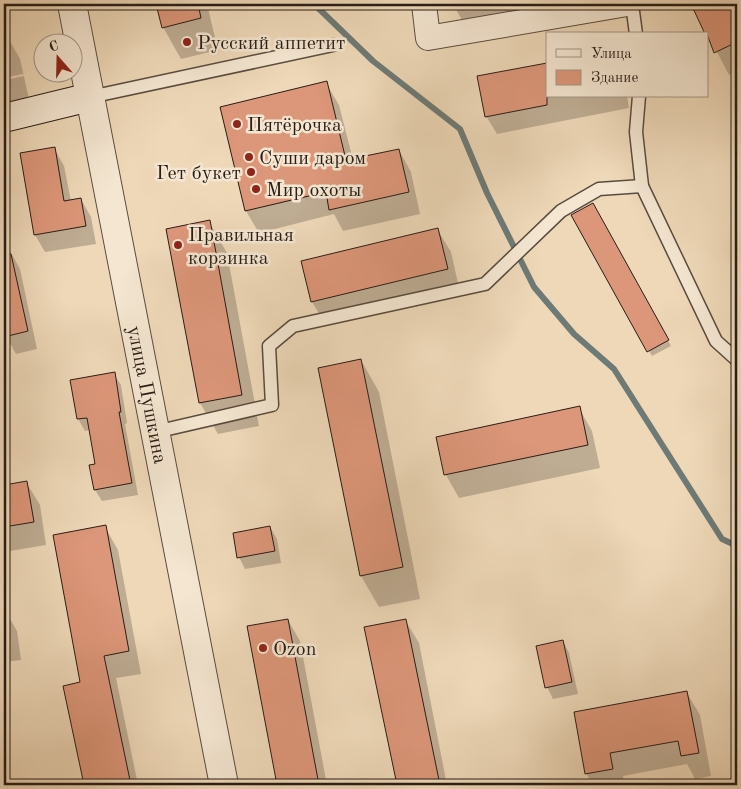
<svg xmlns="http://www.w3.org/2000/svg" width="741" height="789" viewBox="0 0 741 789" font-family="'Old Standard TT',serif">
  <rect width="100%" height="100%" fill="#eed8b8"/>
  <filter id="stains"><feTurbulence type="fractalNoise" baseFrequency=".004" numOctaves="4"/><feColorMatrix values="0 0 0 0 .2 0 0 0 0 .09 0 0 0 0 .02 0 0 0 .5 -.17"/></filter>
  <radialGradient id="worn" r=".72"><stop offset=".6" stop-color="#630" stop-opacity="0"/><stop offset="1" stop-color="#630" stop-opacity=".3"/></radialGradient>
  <!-- shadow -->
  <g fill="#0003">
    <polygon points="157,4 207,4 218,50 181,59 163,27"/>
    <polygon points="453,4 558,4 463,22"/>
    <polygon points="692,4 737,4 737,71 729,75"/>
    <polygon points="4,30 5,36 7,36 20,59 29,99 4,105 4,80 24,76 23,74 4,78"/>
    <polygon points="547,64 547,96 627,96 629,108 497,134 486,116 479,77"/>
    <polygon points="326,83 339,105 353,160 399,150 411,172 420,214 343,231 334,214 259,233 246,211 222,108"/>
    <polygon points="54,148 64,166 71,201 81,199 91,217 96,244 45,252 35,235"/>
    <polygon points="592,205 671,346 652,356 572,216"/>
    <polygon points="209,222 227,253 259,426 218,434 200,403"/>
    <polygon points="437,229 451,252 460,292 326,325 312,302 303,262"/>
    <polygon points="10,251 20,269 37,349 16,354 6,336 4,328 4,253"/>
    <polygon points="361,360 379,392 420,599 379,607 361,576"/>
    <polygon points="114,374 121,385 127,423 125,424 138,495 102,501 95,490 96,465 90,430 85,431 78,419"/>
    <polygon points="579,408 592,431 600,468 459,498 446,475 438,438"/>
    <polygon points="26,482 40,505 46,545 4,552 4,486"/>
    <polygon points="105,527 118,550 141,674 116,678 138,785 85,785 64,686 81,683"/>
    <polygon points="270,527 277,539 281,563 245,569 239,557"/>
    <polygon points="10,619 17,631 21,660 4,662 4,620"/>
    <polygon points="288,620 300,641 327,785 278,785 249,627"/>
    <polygon points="405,620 419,643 447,785 398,785 366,628"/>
    <polygon points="563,641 569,653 578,694 553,699 547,687"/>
    <polygon points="687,693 700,715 711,776 695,779 687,764 623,776 624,785 593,785 586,773 575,713"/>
  </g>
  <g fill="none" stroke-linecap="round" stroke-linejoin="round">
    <!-- stream -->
    <polyline stroke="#6d7a76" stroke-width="6" points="314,4 373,61 460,129 487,193 534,287 574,334 614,369 722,539 737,546"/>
  </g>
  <!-- building -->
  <g fill="#dc9679" stroke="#271d16">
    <polygon points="156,4 198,4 201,18 162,28"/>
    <polygon points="691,4 737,4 737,42 714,53 707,34 705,34"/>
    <polygon points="547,63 547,105 485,117 477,76"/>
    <polygon points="327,81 346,160 399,149 409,192 329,210 326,192 245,211 220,107"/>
    <polygon points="55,147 64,201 81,198 86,226 34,235 20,153"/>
    <polygon points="593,203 669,340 647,352 571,215"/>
    <polygon points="210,220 242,395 199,403 166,229"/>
    <polygon points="438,228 448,269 311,302 301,261"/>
    <polygon points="11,254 28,331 4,337 4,255"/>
    <polygon points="361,359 403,567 360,576 318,368"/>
    <polygon points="115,372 121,412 119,412 132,483 94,490 89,465 95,464 87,418 77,419 70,380"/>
    <polygon points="580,406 588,445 444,475 436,437"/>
    <polygon points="27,481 34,522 4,527 4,485"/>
    <polygon points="106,525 129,651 104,656 131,785 84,785 63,686 80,682 53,535"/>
    <polygon points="270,526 275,551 237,558 233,533"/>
    <polygon points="288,619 319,785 277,785 247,626"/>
    <polygon points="406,619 440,785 397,785 364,627"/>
    <polygon points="563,640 572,682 545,688 536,646"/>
    <polygon points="687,691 699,753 681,756 678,741 610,753 613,769 585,774 574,712"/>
  </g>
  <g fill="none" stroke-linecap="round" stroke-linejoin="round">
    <defs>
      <g id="service">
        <polyline points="632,4 636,34"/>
        <polyline points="639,96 636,132 642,186 716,341 737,360"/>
        <polyline points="90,97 333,45"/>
        <polyline points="155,432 272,405 269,346 293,326 485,284 561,211 599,189 642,186"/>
      </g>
      <polyline id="minor" points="424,4 428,38 627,4"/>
      <g id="tertiary">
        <path id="s1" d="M72 4 224 785"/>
      </g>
      <polyline id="secondary" points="4,118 90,97"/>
    </defs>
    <!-- service casing -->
    <use href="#service" stroke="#594c3e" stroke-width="15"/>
    <!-- minor casing -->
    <use href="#minor" stroke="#594c3e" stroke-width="26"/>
    <!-- tertiary casing -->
    <use href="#tertiary" stroke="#594c3e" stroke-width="30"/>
    <!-- secondary casing -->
    <use href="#secondary" stroke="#271d16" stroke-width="30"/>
    <!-- service -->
    <use href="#service" stroke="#f4e6d1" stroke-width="12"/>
    <!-- minor -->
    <use href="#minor" stroke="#f4e6d1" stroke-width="24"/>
    <!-- tertiary -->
    <use href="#tertiary" stroke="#f4e6d1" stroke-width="28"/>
    <!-- secondary -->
    <use href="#secondary" stroke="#f4e6d1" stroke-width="28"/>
  </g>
  <!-- markers -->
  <g fill="#8f2418" stroke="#f4e6d1" stroke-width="2">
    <circle cx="187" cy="42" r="5"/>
    <circle cx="237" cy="124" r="5"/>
    <circle cx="249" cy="157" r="5"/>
    <circle cx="251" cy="172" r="5"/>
    <circle cx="256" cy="189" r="5"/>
    <circle cx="178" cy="245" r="5"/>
    <circle cx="263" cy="648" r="5"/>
  </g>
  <g text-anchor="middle" stroke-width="5" stroke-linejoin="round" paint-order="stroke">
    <!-- poi labels -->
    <g font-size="20" fill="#271d16" stroke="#f4e6d1" text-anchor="start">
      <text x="197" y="49">Русский аппетит</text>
      <text x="247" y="131">Пятёрочка</text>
      <text x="259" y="164">Суши даром</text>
      <text x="241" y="179" text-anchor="end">Гет букет</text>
      <text x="266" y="196">Мир охоты</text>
      <text x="188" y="241">Правильная<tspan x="188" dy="23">корзинка</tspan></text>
      <text x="273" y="655">Ozon</text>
    </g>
    <!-- street labels -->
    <g font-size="20" fill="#271d16" stroke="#f4e6d1">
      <text dy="7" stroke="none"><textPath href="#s1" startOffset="398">улица Пушкина</textPath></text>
    </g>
  </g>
  <!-- margin -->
  <rect width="741" height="789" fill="none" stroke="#eed8b8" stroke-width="20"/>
  <rect x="5" y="5" width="731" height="779" fill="none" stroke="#271d16" stroke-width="2.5"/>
  <rect x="10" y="10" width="721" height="769" fill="none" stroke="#271d16"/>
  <!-- legend -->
  <rect x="546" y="32" width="162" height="65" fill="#f4e6d1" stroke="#a29686"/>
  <rect x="556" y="49" width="25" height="8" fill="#f4e6d1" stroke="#a29686"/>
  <text x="591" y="58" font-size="15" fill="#271d16">Улица</text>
  <rect x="556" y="70" width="25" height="15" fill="#dc9679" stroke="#a29686"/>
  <text x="591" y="82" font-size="15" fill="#271d16">Здание</text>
  <!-- north arrow -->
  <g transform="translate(58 58) rotate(340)"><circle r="24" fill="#f4e6d1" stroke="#a29686"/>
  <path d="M0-4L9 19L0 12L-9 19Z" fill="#8f2418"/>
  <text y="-8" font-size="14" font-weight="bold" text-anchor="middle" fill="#271d16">С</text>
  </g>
  <rect width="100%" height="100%" filter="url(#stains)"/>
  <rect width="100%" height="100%" fill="url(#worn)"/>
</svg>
